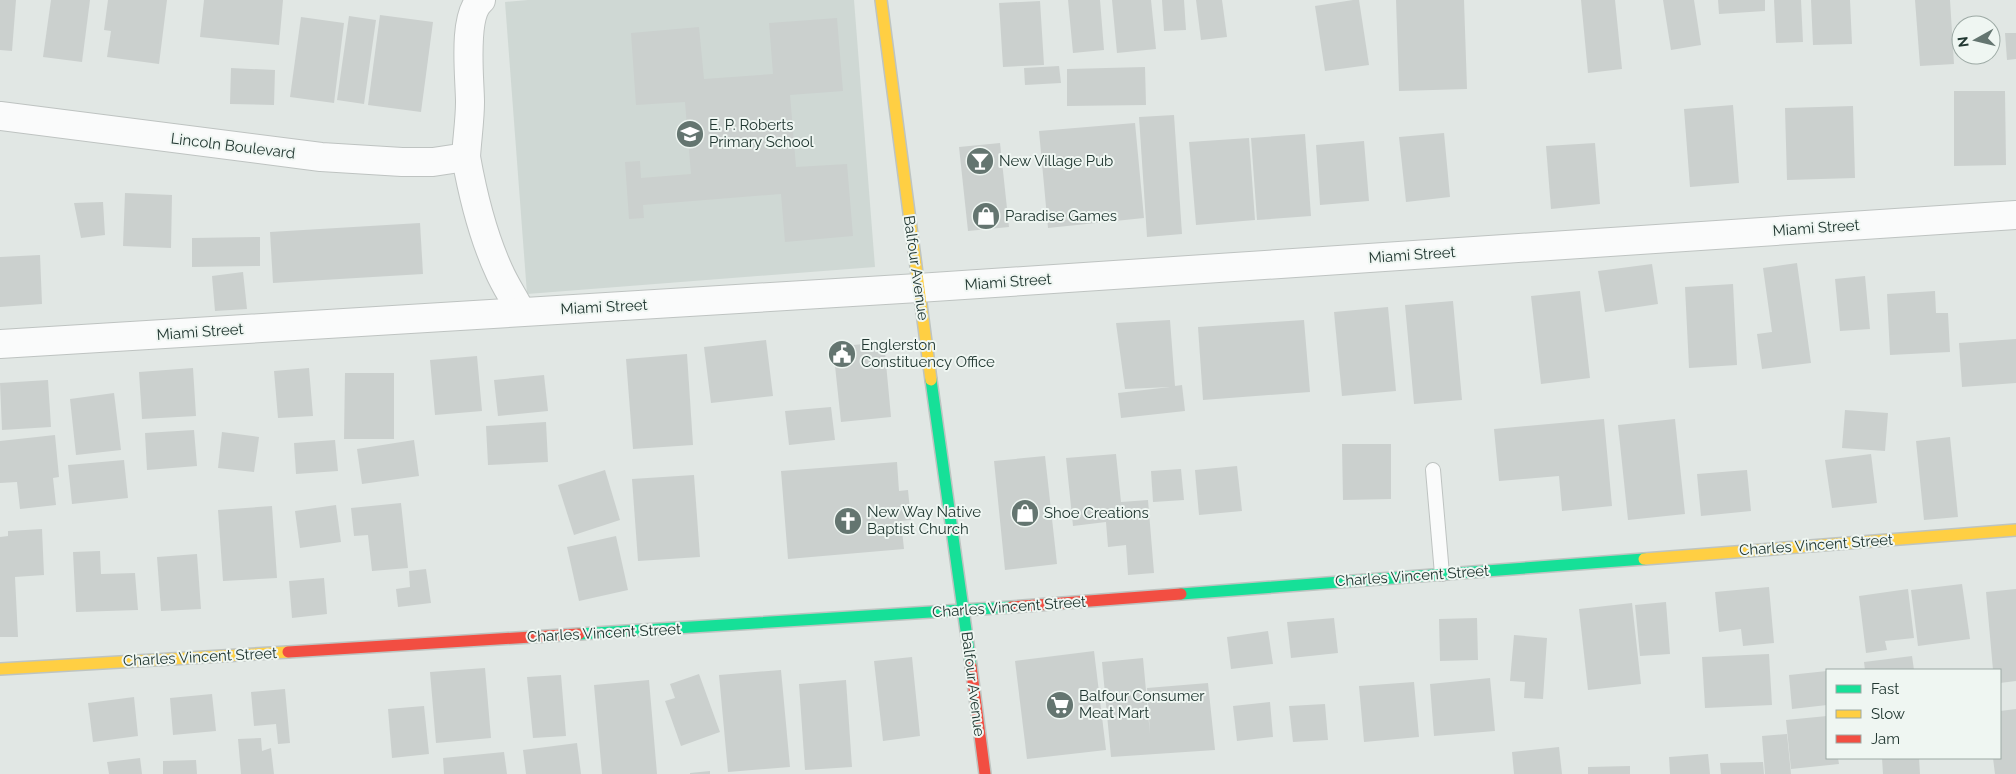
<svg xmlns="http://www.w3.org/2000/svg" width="2016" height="774" viewBox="0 0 2016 774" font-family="Raleway,sans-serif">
  <rect width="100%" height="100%" fill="#e1e7e4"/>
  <!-- built -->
  <polygon fill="#cfd8d4" points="528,0 854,0 875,267 527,294 505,2"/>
  <!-- building -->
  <g fill="#cbd0ce">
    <polygon points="0,0 16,0 12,51 0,50"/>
    <polygon points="51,0 90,0 82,62 43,57"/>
    <polygon points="108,0 167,0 159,64 107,57 111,31 104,30"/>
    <polygon points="204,0 283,0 279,45 200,37"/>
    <polygon points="1068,0 1100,0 1104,50 1073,53"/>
    <polygon points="1112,0 1151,0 1156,49 1117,53"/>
    <polygon points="1162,0 1184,0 1186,30 1164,31"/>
    <polygon points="1196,0 1222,0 1227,37 1201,40"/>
    <polygon points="1353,0 1359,0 1369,65 1325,71 1315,6"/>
    <polygon points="1396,0 1464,0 1467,89 1399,91"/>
    <polygon points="1581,0 1615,0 1622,69 1588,73"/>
    <polygon points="1663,0 1694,0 1701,45 1671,50"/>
    <polygon points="1718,0 1765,0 1765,11 1719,14"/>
    <polygon points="1774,0 1801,0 1803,42 1776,43"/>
    <polygon points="1811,0 1850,0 1852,44 1813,45"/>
    <polygon points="1915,0 1950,0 1954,64 1920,66"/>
    <polygon points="1040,1 1044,65 1003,67 999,3"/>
    <polygon points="380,15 433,22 421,112 368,105"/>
    <polygon points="349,16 376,20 364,104 337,100"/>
    <polygon points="301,17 344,23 334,103 290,97"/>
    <polygon points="837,18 843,91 790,95 796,167 847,164 853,236 785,242 781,194 643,205 644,218 629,219 625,162 640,161 641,178 691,174 685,102 636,105 631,33 699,27 704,79 773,74 769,23"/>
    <polygon points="2005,33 2016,33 2016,59 2007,60"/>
    <polygon points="1059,66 1061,83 1025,85 1024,68"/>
    <polygon points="1145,67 1146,105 1067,106 1067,69"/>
    <polygon points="231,68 275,70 274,105 230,104"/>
    <polygon points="1954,91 2005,91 2006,165 1954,166"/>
    <polygon points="1733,105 1739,183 1690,187 1684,109"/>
    <polygon points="1853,106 1855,178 1787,180 1785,108"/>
    <polygon points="1174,115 1182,234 1147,237 1139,117"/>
    <polygon points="1135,123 1144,218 1048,228 1039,131"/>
    <polygon points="1444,133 1450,197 1406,202 1399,137"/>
    <polygon points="1305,134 1311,216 1257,220 1251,138"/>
    <polygon points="1249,138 1255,220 1196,225 1189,142"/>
    <polygon points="1364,141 1369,201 1320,205 1316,145"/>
    <polygon points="1000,143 1009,227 968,231 959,147"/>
    <polygon points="1595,143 1600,204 1551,209 1546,146"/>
    <polygon points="125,193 172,195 171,248 123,246"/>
    <polygon points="103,202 105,235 81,238 74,203"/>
    <polygon points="420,223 423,274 273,283 270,232"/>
    <polygon points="260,237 260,266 192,267 192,238"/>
    <polygon points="40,255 42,304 0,307 0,257"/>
    <polygon points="1797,263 1811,363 1762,369 1757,334 1772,332 1763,268"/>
    <polygon points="1652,264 1658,304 1605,312 1598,271"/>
    <polygon points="243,272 247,309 215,311 212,276"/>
    <polygon points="1865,276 1870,329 1840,331 1835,279"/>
    <polygon points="1733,284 1737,365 1689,368 1685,287"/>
    <polygon points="1580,291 1590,378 1541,384 1531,296"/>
    <polygon points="1935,291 1936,313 1948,313 1950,352 1890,355 1887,294"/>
    <polygon points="1453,301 1462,400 1414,404 1405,305"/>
    <polygon points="1388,307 1396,391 1342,396 1334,312"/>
    <polygon points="1170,320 1175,386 1182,385 1185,411 1121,418 1118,393 1170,387 1125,389 1116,323"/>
    <polygon points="1304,320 1310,392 1203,400 1198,327"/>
    <polygon points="2016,339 2016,383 1962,387 1959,343"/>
    <polygon points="766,340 773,396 711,403 704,347"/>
    <polygon points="884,342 891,417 841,422 833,347"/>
    <polygon points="687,354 693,445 633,449 626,359"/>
    <polygon points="477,356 482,411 435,415 430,360"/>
    <polygon points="193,368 196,416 142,419 139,372"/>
    <polygon points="309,368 313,416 278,418 274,371"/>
    <polygon points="345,373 394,373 394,439 344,439"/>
    <polygon points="544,375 548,411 498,416 494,380"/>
    <polygon points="48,380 51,427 2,430 0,383"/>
    <polygon points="114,393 121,450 76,455 70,399"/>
    <polygon points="831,407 835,440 789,445 785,411"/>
    <polygon points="1845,410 1888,413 1885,451 1842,448"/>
    <polygon points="1604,419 1612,506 1562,511 1559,476 1499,481 1494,429"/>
    <polygon points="1675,419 1685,514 1628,520 1618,425"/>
    <polygon points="546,422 548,462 488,465 486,426"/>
    <polygon points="194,430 197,466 147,470 145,433"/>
    <polygon points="222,432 259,437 254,472 218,468"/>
    <polygon points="55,435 59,477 53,478 56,505 20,509 17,482 0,483 0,441"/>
    <polygon points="1950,437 1958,517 1924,520 1916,441"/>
    <polygon points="335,440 338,471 296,474 294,443"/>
    <polygon points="414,440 419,476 362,484 357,449"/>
    <polygon points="1342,444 1391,444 1391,499 1343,500"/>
    <polygon points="1116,454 1121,502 1148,500 1154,573 1128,575 1126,545 1108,547 1106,522 1073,526 1066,458"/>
    <polygon points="1871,454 1877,503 1832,508 1825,460"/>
    <polygon points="1045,456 1057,564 1005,570 994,461"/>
    <polygon points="124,460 128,498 72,504 68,465"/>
    <polygon points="897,462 899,491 908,490 911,520 901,521 904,549 788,559 781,471"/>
    <polygon points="1237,466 1242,511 1199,515 1195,470"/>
    <polygon points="1181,469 1184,500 1153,502 1151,471"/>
    <polygon points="605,470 620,520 574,535 558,485"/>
    <polygon points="1747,470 1751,511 1701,516 1697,474"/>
    <polygon points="694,475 700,557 638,561 632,479"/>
    <polygon points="401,503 408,568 372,571 368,535 354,536 351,508"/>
    <polygon points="336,505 341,542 300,548 295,511"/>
    <polygon points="272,506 277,578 223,581 218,510"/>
    <polygon points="42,529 44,575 15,577 18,637 0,637 0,537 8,536 8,531"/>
    <polygon points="616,536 628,590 579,601 567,547"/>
    <polygon points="100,551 101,574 135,573 138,610 76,612 73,552"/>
    <polygon points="197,554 201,609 161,611 157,557"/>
    <polygon points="426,569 431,603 398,607 396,589 410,587 409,571"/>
    <polygon points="324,578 327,614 292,618 289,581"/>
    <polygon points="1962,584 1970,639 1918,646 1911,590"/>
    <polygon points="1769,587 1774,643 1743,646 1741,629 1719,632 1715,592"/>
    <polygon points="1908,589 1914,638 1885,641 1887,650 1866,653 1859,596"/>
    <polygon points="2016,589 2016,681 2000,683 2000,670 1993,670 1986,592"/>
    <polygon points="1666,602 1670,654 1640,656 1635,605"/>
    <polygon points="1632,603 1641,684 1588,690 1579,609"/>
    <polygon points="1334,618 1338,653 1291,658 1287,622"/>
    <polygon points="1477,618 1478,660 1440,661 1439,619"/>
    <polygon points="1268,631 1273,664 1231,669 1227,637"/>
    <polygon points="1514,635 1547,638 1543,699 1524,698 1525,682 1510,681"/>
    <polygon points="1094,651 1106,750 1027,759 1015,661"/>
    <polygon points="1769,654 1772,705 1705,708 1702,657"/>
    <polygon points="1912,656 1914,670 1865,670 1864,662"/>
    <polygon points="912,657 920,736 883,741 874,661"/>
    <polygon points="1143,658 1150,734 1147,688 1208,683 1215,750 1111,757 1102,662"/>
    <polygon points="485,668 491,738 436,743 430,672"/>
    <polygon points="781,670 790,767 728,772 719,675"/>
    <polygon points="1827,671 1827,705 1792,709 1789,675"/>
    <polygon points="699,674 720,732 681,746 665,701 675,698 670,684"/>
    <polygon points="561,675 566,736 533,738 527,677"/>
    <polygon points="1490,678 1495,731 1434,736 1430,684"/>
    <polygon points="649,680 657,774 602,774 594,685"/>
    <polygon points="846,680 852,767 805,770 799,684"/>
    <polygon points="1414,682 1419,737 1364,742 1359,686"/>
    <polygon points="285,689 290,743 278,744 276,724 254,726 251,692"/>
    <polygon points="212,694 216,731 173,735 170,698"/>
    <polygon points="134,697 138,736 93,742 88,703"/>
    <polygon points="1270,702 1273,737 1237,741 1233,706"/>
    <polygon points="1325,704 1328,740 1293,742 1289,706"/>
    <polygon points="424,706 429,754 392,758 388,709"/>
    <polygon points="2016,709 2016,774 1995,774 1993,758 2000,758 2000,711"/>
    <polygon points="1827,716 1827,758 1838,758 1839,764 1791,769 1786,720"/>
    <polygon points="1787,734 1791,774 1765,774 1762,736"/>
    <polygon points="261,738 262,751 271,748 274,774 241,774 238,739"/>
    <polygon points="577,743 581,774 526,774 523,750"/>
    <polygon points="1559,747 1562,774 1514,774 1512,752"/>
    <polygon points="504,752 507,774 444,774 443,758"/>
    <polygon points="1708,754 1710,774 1670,774 1669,757"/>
    <polygon points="140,758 142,774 109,774 107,762"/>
    <polygon points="1882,758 1919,758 1920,774 1883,774"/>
    <polygon points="196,760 197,774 163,774 163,761"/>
    <polygon points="1763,762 1764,774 1721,774 1720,763"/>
    <polygon points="1630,766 1630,774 1588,774 1588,767"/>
    <polygon points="710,771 710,774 690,774 690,773"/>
  </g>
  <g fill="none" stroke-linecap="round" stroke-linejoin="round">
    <defs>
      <polyline id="lane" points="1433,470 1442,574"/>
      <g id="street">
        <path d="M0 116 321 157 402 162H433L466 157C467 139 470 120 470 102 470 79 462 16 481 0"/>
        <path d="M466 157C473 196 482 234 499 271 505 285 514 298 521 312"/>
        <polyline points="0,344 918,288 2016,215"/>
      </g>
      <g id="fast">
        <polyline points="931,380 971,666"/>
        <polyline points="1181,594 1644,559"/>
        <polyline points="579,634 1011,607"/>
      </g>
      <g id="slow">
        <polyline points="881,0 931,380"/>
        <polyline points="1644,559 2016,530"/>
        <polyline points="0,669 288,652"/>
      </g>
      <g id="jam">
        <polyline points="1011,607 1181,594"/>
        <polyline points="288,652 579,634"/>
        <polyline points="971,666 985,774"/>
      </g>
    </defs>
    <!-- lane casing -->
    <use href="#lane" stroke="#bec3c1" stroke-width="16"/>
    <!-- street casing -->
    <use href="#street" stroke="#bec3c1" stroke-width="30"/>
    <!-- fast casing -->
    <use href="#fast" stroke="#bec4c1" stroke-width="14"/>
    <!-- slow casing -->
    <use href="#slow" stroke="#bec4c1" stroke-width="14"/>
    <!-- jam casing -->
    <use href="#jam" stroke="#bec4c1" stroke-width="14"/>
    <!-- lane -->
    <use href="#lane" stroke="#fafbfb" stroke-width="14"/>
    <!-- street -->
    <use href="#street" stroke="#fafbfb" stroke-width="28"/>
    <!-- fast -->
    <use href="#fast" stroke="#16e098" stroke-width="11"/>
    <!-- slow -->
    <use href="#slow" stroke="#ffcf43" stroke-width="11"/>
    <!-- jam -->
    <use href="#jam" stroke="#f24e42" stroke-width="11"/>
  </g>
  <!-- icons -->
  <defs>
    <symbol id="school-disc" viewBox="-11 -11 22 22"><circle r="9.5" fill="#647570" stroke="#eff6f2"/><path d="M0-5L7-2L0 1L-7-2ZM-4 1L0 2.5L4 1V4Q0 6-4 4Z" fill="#fff"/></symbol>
    <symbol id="bar-disc" viewBox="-11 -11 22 22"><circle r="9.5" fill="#647570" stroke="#eff6f2"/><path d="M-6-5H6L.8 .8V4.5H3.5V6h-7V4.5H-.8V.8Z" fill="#fff"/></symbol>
    <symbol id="shop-disc" viewBox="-11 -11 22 22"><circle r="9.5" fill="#647570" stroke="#eff6f2"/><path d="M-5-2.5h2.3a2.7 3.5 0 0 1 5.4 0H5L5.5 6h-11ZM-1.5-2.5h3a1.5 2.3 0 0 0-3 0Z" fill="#fff"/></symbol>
    <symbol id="civic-disc" viewBox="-11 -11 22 22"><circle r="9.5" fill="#647570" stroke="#eff6f2"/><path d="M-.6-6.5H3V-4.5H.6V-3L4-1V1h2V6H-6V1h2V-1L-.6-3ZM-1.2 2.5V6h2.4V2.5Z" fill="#fff"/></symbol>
    <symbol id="church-disc" viewBox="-11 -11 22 22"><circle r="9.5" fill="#647570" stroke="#eff6f2"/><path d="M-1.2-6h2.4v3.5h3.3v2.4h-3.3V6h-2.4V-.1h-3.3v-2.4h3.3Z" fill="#fff"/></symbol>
    <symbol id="supermarket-disc" viewBox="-11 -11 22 22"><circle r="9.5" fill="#647570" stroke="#eff6f2"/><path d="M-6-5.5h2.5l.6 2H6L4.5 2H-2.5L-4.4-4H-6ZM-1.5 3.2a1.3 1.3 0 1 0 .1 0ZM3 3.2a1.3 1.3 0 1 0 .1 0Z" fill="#fff"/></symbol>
  </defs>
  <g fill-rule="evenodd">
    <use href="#school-disc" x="674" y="118" width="32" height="32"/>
    <use href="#bar-disc" x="964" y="145" width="32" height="32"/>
    <use href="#shop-disc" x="970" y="200" width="32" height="32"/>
    <use href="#civic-disc" x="826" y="338" width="32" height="32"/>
    <use href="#shop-disc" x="1009" y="497" width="32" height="32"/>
    <use href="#church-disc" x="832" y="505" width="32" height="32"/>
    <use href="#supermarket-disc" x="1044" y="689" width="32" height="32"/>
  </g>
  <g text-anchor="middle" stroke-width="4" stroke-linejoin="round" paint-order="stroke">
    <!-- poi labels -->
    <g font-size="15" fill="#213731" stroke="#eff6f2" text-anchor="start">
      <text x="709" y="130">E. P. Roberts<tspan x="709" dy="17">Primary School</tspan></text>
      <text x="999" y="166">New Village Pub</text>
      <text x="1005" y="221">Paradise Games</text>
      <text x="861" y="350">Englerston<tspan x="861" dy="17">Constituency Office</tspan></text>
      <text x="867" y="517">New Way Native<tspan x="867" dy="17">Baptist Church</tspan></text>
      <text x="1044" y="518">Shoe Creations</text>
      <text x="1079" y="701">Balfour Consumer<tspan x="1079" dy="17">Meat Mart</tspan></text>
    </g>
    <!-- street labels -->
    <g font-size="15" fill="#213731" stroke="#eff6f2">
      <text transform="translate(233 146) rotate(7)" y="5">Lincoln Boulevard</text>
      <text transform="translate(1816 228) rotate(-4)" y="5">Miami Street</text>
      <text transform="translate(1412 255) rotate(-4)" y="5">Miami Street</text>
      <text transform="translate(916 268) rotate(82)" y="5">Balfour Avenue</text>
      <text transform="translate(1008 282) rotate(-4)" y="5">Miami Street</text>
      <text transform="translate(604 307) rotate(-3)" y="5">Miami Street</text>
      <text transform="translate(200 332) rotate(-4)" y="5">Miami Street</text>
      <text transform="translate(1816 545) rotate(-4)" y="5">Charles Vincent Street</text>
      <text transform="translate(1412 576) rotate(-4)" y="5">Charles Vincent Street</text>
      <text transform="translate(1009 607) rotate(-4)" y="5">Charles Vincent Street</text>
      <text transform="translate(604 633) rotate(-3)" y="5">Charles Vincent Street</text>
      <text transform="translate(200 657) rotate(-3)" y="5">Charles Vincent Street</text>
      <text transform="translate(973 684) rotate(83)" y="5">Balfour Avenue</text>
    </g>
  </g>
  <!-- legend -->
  <rect x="1826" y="669" width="175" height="90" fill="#eff6f2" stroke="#9daaa5"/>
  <rect x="1836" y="685" width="25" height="8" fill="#16e098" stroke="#9daaa5"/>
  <text x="1871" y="694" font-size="15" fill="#213731">Fast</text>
  <rect x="1836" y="710" width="25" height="8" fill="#ffcf43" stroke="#9daaa5"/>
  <text x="1871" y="719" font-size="15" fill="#213731">Slow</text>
  <rect x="1836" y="735" width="25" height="8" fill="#f24e42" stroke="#9daaa5"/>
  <text x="1871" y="744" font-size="15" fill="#213731">Jam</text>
  <!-- north arrow -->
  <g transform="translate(1976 40) rotate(262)"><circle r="24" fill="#eff6f2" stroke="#9daaa5"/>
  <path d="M0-4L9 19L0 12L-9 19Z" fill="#647570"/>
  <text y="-8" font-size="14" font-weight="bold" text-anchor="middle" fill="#213731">N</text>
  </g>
</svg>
